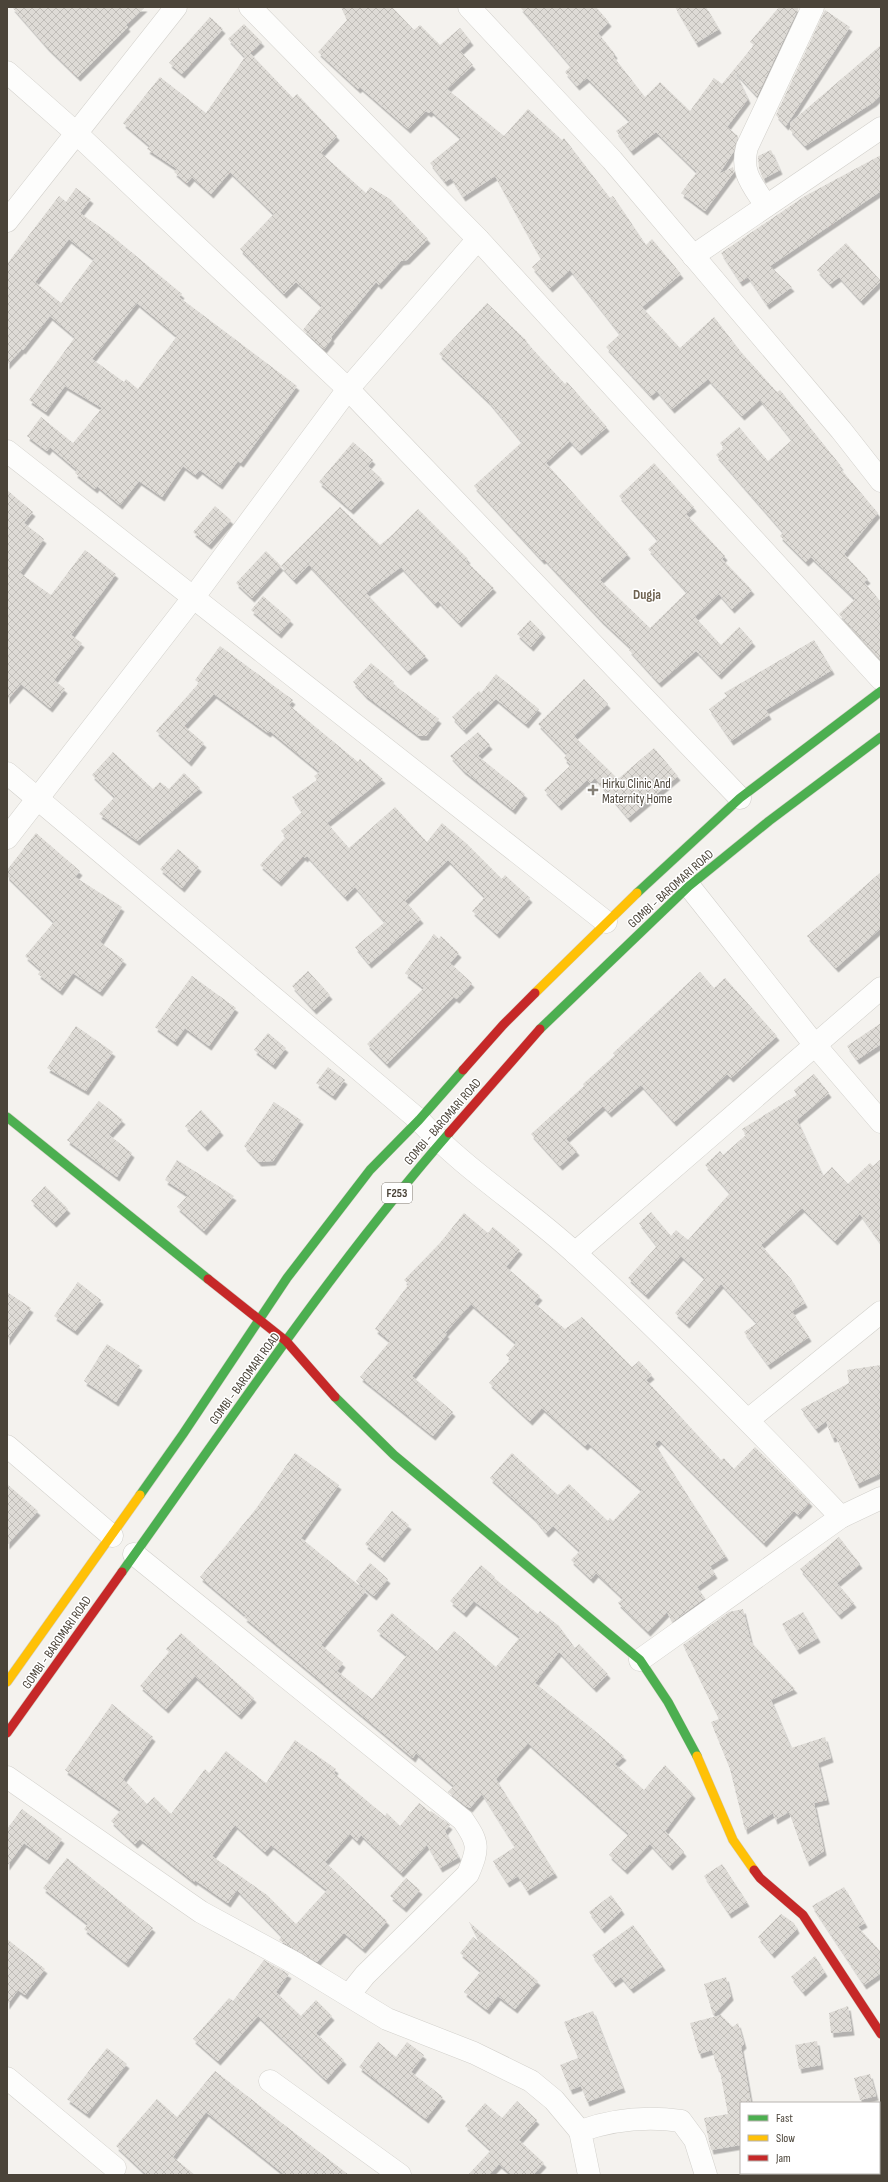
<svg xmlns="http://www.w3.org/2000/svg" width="888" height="2182" viewBox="0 0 888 2182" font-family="'Sofia Sans Condensed',sans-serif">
  <defs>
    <pattern id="building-cross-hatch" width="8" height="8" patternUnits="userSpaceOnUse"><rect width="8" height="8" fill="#dedbd6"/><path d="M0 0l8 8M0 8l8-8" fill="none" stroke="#c0bdb8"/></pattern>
    <filter id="shadow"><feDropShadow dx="2.5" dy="4.5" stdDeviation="0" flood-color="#0004"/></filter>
  </defs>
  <rect width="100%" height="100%" fill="#f4f2ee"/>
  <!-- building -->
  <g fill="url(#building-cross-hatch)" fill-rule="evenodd" filter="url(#shadow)">
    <polygon points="12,7 145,7 126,25 128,27 78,77 47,47"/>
    <polygon points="341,7 392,7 414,30 420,25 440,45 460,28 471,41 460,51 473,65 447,89 504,136 528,109 562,140 564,138 610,198 613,196 646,245 652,239 681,274 642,307 680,348 714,317 741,352 777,392 780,390 841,466 839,467 878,513 844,554 868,579 864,582 881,602 881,660 839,614 855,599 811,557 806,562 780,536 783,532 716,455 724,448 720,443 739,427 768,461 792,440 760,400 742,416 708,379 672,409 657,391 651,396 606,347 620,334 570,270 550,288 532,267 541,259 495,176 463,197 451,178 445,182 430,163 461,138 431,111 429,113 426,111 408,129 360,87 358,89 318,52 347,20"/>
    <polygon points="520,7 596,7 609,22 598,33 615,54 613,56 645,97 660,82 690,111 714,78 722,84 754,45 750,42 779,7 799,7 757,96 735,72 748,99 727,127 738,136 734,151 719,174 733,167 734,172 705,211 681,193 697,172 656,132 631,151 616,131 630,121 587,78 577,86 565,72 571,66"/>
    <polygon points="675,7 706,7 719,29 696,43"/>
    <polygon points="825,10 850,27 786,126 776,115"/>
    <polygon points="210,17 223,29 182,74 169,63"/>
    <polygon points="244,24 262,42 250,53 293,98 297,94 337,136 321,153 366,193 370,187 390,199 428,239 407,260 401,261 379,285 376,282 331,337 332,339 324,349 303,330 322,306 296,282 284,294 240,249 274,214 230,172 211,194 192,177 187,183 174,172 177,169 147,149 150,146 123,123 160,77 206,113 245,57 228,39"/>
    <polygon points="881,45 881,95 874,102 805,146 790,130 790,123"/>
    <polygon points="771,150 780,170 763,179 759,168 758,156"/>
    <polygon points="881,155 881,191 770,266 792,287 767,305 748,277 740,282 721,253 805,196"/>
    <path d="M76 188 91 199 80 213 112 236 182 294 179 297 297 386 241 463 238 461 220 485 200 470 195 475 183 466 162 497 139 481 120 505 97 486 95 489 75 473 77 470 50 447 47 451 27 436 41 417 73 443 102 408 65 386 46 412 29 400 75 337 50 316 23 350 22 349 7 365V264L59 196 66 202ZM69 239 94 259 61 303 35 282ZM137 303 177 336 138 389 126 379 124 382 92 359Z"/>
    <polygon points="846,243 881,281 861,301 839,277 830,284 817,270"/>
    <polygon points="487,303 527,341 526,342 565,384 567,382 607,427 579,451 570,441 546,463 628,554 600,580 650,628 687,592 648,549 658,540 619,496 654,463 694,507 686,514 725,556 722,559 752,590 732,609 719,594 695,617 721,645 739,627 753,642 719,675 696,651 659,683 629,650 631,648 601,620 544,559 542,560 474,486 522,442 489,402 439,354"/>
    <polygon points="353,442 373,460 368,466 382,479 351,510 319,482"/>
    <polygon points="7,490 33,512 24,523 44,539 20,573 51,595 85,550 116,574 71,635 82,643 54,680 65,689 50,708 21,684 7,700"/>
    <polygon points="215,506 231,520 209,545 193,532"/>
    <polygon points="340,507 380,545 392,535 418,509 468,559 466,561 494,588 459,623 438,601 435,604 401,567 366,593 426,656 408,671 309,565 294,580 281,566"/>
    <polygon points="266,551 281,566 252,598 236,583"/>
    <polygon points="263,596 291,620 279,634 251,610"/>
    <polygon points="530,620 543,633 531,647 517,634"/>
    <polygon points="814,640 832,670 766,710 769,715 731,741 709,709 727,696 724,693"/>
    <polygon points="220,646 293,700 289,705 358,762 360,759 383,779 327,823 349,848 395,807 427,842 442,823 466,843 502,879 505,875 530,898 497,934 472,911 485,897 448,860 405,901 421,919 369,964 355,947 385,922 355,887 345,897 307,856 305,858 303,856 279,882 260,865 286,837 281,831 302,812 292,797 317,780 314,776 320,772 270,731 268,733 214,694 184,726 204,743 189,762 156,731 199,683 195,680"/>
    <polygon points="371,663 394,682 393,684 439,719 426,736 419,736 365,695 353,682"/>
    <polygon points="496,674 539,709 526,724 496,699 464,730 452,717 479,691 481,693"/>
    <polygon points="584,679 608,704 574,736 618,779 654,748 678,776 628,818 595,778 590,783 587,780 559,806 544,790 571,765 564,758 567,754 538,724"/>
    <polygon points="478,732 490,745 478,756 525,794 513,810 463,770 450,756"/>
    <polygon points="113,752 153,789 160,782 169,789 184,773 200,788 137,841 99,814 115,797 92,775"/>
    <polygon points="36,833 80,871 75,877 122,907 100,942 124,960 100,992 73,973 60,991 38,974 41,970 25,956 54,922 7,876 7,870"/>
    <polygon points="178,849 199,867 182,888 160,869"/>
    <polygon points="881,872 881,928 836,968 807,936"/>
    <polygon points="434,934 439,939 441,936 459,953 450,963 472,983 457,999 454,997 387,1064 367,1044 424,988 405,973"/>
    <polygon points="308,971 330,995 314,1010 292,986"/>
    <polygon points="700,972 714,988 725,978 777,1036 731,1078 727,1074 674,1122 641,1085 609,1113 603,1106 566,1139 577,1151 560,1166 531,1134 584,1086 583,1084 615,1055 613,1053"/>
    <polygon points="192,976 236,1008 209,1046 185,1028 175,1042 155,1027"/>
    <polygon points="881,1023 881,1044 857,1060 847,1046"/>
    <polygon points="76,1026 113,1052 86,1091 47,1068"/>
    <polygon points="268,1033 286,1048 273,1065 254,1050"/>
    <polygon points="328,1067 345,1080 333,1096 316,1083"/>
    <polygon points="814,1074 829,1093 797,1120 823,1176 832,1167 848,1184 870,1163 873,1166 881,1159 881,1244 860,1214 835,1241 802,1208 761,1245 791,1279 805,1303 792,1311 809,1337 768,1365 744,1332 757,1323 721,1284 687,1324 675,1313 705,1278 681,1256 646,1295 628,1278 657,1246 639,1223 651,1212 671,1236 676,1230 688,1240 730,1193 705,1165 720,1151 723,1155 746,1135 742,1129 797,1095 794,1090"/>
    <polygon points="99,1101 123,1120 109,1135 132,1153 117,1177 67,1140"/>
    <polygon points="274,1102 301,1120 273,1161 259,1162 244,1146"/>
    <polygon points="201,1110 221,1131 205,1147 185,1126"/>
    <polygon points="177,1160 234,1196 204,1231 177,1207 188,1195 165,1180"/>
    <polygon points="45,1186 68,1209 54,1223 31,1201"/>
    <polygon points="464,1213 488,1233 493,1227 520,1250 506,1267 540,1296 534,1303 565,1329 582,1317 632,1367 639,1361 652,1375 646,1380 721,1460 724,1458 734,1469 755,1447 810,1502 798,1515 794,1511 764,1543 659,1440 655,1444 726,1556 710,1566 715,1574 697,1587 705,1598 672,1622 667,1612 648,1632 618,1603 623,1598 596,1573 591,1579 571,1560 580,1551 553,1526 546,1533 534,1518 490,1478 512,1453 558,1495 569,1484 608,1521 610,1518 613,1521 642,1490 588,1443 585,1446 542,1408 530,1421 489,1383 511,1359 506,1355 516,1343 471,1304 445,1333 447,1334 412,1376 453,1412 433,1436 360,1377 390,1341 375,1329 409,1284 404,1280 440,1243"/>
    <polygon points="78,1282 101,1300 75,1331 54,1316"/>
    <polygon points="7,1292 31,1308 7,1341"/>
    <polygon points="107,1344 140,1366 116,1402 84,1381"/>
    <polygon points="881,1365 881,1473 857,1484 836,1437 832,1438 826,1421 816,1429 801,1409 849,1383 847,1370"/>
    <polygon points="295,1453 339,1485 301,1538 366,1591 321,1645 343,1663 337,1671 372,1699 407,1655 377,1631 392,1613 437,1651 454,1631 496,1667 520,1637 474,1601 464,1613 450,1601 481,1565 495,1577 494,1578 538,1614 540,1611 559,1626 575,1648 579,1644 608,1674 594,1688 559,1652 535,1683 589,1726 624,1756 615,1764 644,1790 665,1765 693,1794 665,1831 684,1852 670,1866 650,1844 625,1870 609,1855 629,1834 528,1743 496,1779 555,1873 527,1891 518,1876 507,1883 493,1861 515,1847 482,1794 470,1808 466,1806 448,1792 454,1786 416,1753 413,1758 244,1617 246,1616 200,1577 255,1510"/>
    <polygon points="7,1484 38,1511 7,1545"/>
    <polygon points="392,1511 409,1525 382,1558 365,1544"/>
    <polygon points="839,1537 860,1564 837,1583 854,1603 839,1615 800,1569"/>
    <polygon points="370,1563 388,1579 374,1596 356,1581"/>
    <polygon points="743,1609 751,1642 795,1689 771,1700 791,1748 825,1737 831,1758 818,1763 827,1800 814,1803 824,1851 807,1862 789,1812 775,1820 773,1813 745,1830 730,1769 711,1722 719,1719 683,1645 729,1612"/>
    <polygon points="803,1612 818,1638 797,1650 782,1624"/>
    <polygon points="181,1633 254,1698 239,1715 195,1676 166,1709 140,1686 169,1652 166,1649"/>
    <path d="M112 1704 153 1737 123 1779 147 1804 154 1797 171 1814 205 1769 209 1773 226 1751 266 1783 295 1740 336 1769 334 1773 385 1816 387 1813 400 1826 419 1803 430 1812 431 1811 450 1825 445 1831 459 1857 440 1868 427 1845 401 1873 361 1835 357 1841 350 1834 325 1862 387 1921 363 1949 344 1933 317 1962 279 1940 282 1936 237 1890 228 1903 195 1880 194 1882 140 1839 135 1844 111 1821 121 1810 65 1770ZM235 1825 265 1852 271 1845 327 1890 296 1924 267 1895 212 1856Z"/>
    <polygon points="22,1809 62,1839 47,1860 24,1843 7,1866 7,1829"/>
    <polygon points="67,1858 153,1928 126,1963 84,1929 88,1924 43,1888"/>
    <polygon points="722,1864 747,1902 729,1914 704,1876"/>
    <polygon points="406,1878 420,1890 404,1908 390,1896"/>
    <polygon points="844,1887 865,1923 858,1927 881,1952 881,1973 864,1985 812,1906"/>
    <polygon points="611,1895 622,1910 602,1929 589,1912"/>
    <polygon points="781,1914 794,1923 797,1929 772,1954 758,1937"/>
    <polygon points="469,1922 538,1981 515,2009 498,1996 487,2010 464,1992 481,1971 460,1953 473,1937 479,1942"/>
    <polygon points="633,1925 663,1966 631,1989 621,1977 613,1983 592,1955"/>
    <polygon points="7,1939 45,1969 25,1995 18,1990 7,2005"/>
    <polygon points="815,1956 825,1972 803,1992 791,1977"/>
    <polygon points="264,1960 289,1974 276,1992 301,2016 316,2000 332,2016 316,2033 344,2060 326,2080 258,2016 218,2061 193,2039 229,1998 233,2001"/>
    <polygon points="726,1977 731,1996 713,2015 704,1984"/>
    <polygon points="848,2006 852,2031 831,2033 829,2013"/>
    <polygon points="593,2011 623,2088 587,2102 581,2086 570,2090 560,2065 578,2058 564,2022"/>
    <polygon points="721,2015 733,2027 738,2023 744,2044 741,2047 751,2103 741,2103 741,2145 711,2150 704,2118 728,2114 719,2066 717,2068 712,2050 699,2054 690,2023"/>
    <polygon points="817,2041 821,2065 799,2069 795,2045"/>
    <polygon points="378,2042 396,2057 407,2042 424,2055 411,2072 443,2097 426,2119 359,2067"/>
    <polygon points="107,2048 127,2064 87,2114 67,2099"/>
    <polygon points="215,2071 349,2175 285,2175 206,2112 173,2157 195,2175 147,2175 116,2146 157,2099 177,2117"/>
    <polygon points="870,2074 876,2096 860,2100 854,2078"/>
    <polygon points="517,2101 537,2120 519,2140 544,2163 533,2175 512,2175 499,2164 489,2175 468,2175 491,2150 465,2126 485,2103 502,2118"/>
  </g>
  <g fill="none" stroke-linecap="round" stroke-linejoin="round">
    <defs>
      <g id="street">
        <polyline points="250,7 478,239 881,679"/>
        <polyline points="469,7 612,160 841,430 881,481"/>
        <polyline points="7,72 75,132 348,389 740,798"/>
        <path d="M766 206C753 185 740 173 747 147L813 7"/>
        <polyline points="7,221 176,7"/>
        <polyline points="693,256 881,128"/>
        <polyline points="7,451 606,922"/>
        <path d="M7 773 419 1120C465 1170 525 1207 575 1253 667 1337 755 1427 841 1517"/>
        <polyline points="7,838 193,598 348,389 478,239"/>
        <polyline points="689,886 814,1044 881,1122"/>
        <polyline points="575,1253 881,988"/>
        <polyline points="748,1420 881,1312"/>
        <polyline points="7,1446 112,1536"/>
        <path d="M134 1554 463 1820C479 1843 479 1848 468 1874L365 1975 349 1995"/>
        <polyline points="640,1660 841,1517 881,1498"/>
        <polyline points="7,1777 201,1912 295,1963 387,2019 474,2053 531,2081 554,2100 580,2131"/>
        <polyline points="7,2078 115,2168"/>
        <polyline points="270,2081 400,2175"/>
        <path d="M589 2175 580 2131C614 2119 646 2116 681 2121L695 2140 706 2175"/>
      </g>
      <g id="fast">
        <polyline points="637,893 740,798 881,691"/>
        <polyline points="540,1029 689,886 769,821 881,737"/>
        <polyline points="7,1117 208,1279"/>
        <polyline points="335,1397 394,1455 640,1660 668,1702 697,1756"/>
        <polyline points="140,1495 183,1434 287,1278 370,1170 419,1120 463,1070"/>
        <path d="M122 1572C228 1424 329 1271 449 1133"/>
      </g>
      <g id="slow">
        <polyline points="535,993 637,893"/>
        <polyline points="7,1682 140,1495"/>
        <polyline points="697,1756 733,1840 754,1870"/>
      </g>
      <g id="jam">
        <polyline points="463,1070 503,1025 535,993"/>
        <polyline points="449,1133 540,1029"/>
        <polyline points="208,1279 286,1341 335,1397"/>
        <polyline points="7,1733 122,1572"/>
        <polyline points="754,1870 760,1878 803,1915 881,2034"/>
      </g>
    </defs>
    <!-- street casing -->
    <use href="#street" stroke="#d2d0cb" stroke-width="23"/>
    <!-- fast casing -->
    <use href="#fast" stroke="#d3cfc5" stroke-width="10"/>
    <!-- slow casing -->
    <use href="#slow" stroke="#d3cfc5" stroke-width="10"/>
    <!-- jam casing -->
    <use href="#jam" stroke="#d3cfc5" stroke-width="10"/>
    <!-- street -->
    <use href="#street" stroke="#fdfdfc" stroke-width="22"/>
    <!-- fast -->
    <use href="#fast" stroke="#4caf50" stroke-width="9"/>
    <!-- slow -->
    <use href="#slow" stroke="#ffc107" stroke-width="9"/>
    <!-- jam -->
    <use href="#jam" stroke="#c62828" stroke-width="9"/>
  </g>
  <!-- markers -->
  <path fill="#868178" stroke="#fff" stroke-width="1.5" d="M591 784h4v4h4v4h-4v4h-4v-4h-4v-4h4z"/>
  <g text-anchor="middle" stroke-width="3" stroke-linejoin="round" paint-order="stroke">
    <!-- shield labels -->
    <rect fill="#fff" stroke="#817c74" stroke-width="1" x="382" y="1183" width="30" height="20" rx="3"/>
    <g font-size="12" font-weight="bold" fill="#4b4439">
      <text x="397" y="1197">F253</text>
    </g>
    <!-- poi labels -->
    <g font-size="13" fill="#4b4439" stroke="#fff" text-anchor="start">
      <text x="602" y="788">Hirku Clinic And<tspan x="602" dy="15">Maternity Home</tspan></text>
    </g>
    <!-- street labels -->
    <g font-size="13" fill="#4b4439" stroke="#fff">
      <text transform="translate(670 888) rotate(-42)" y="5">GOMBI - BAROMARI ROAD</text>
      <text transform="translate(442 1121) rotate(-49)" y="5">GOMBI - BAROMARI ROAD</text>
      <text transform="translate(244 1378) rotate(-54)" y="5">GOMBI - BAROMARI ROAD</text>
      <text transform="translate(56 1642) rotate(-55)" y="5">GOMBI - BAROMARI ROAD</text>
    </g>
    <!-- neighbourhood labels -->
    <g font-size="14" font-weight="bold" fill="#6e6250" stroke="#fff">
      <text x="647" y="599">Dugja</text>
    </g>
  </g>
  <!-- border -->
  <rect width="888" height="2182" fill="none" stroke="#4b4439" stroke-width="16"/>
  <!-- legend -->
  <rect x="740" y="2102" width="140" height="72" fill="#ffffff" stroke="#b7b4b0"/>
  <rect x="748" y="2115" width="20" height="6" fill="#4caf50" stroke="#b7b4b0"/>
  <text x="776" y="2122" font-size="12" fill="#4b4439">Fast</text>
  <rect x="748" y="2135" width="20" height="6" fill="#ffc107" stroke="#b7b4b0"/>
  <text x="776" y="2142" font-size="12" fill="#4b4439">Slow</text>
  <rect x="748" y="2155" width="20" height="6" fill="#c62828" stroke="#b7b4b0"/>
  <text x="776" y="2162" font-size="12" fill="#4b4439">Jam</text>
</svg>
